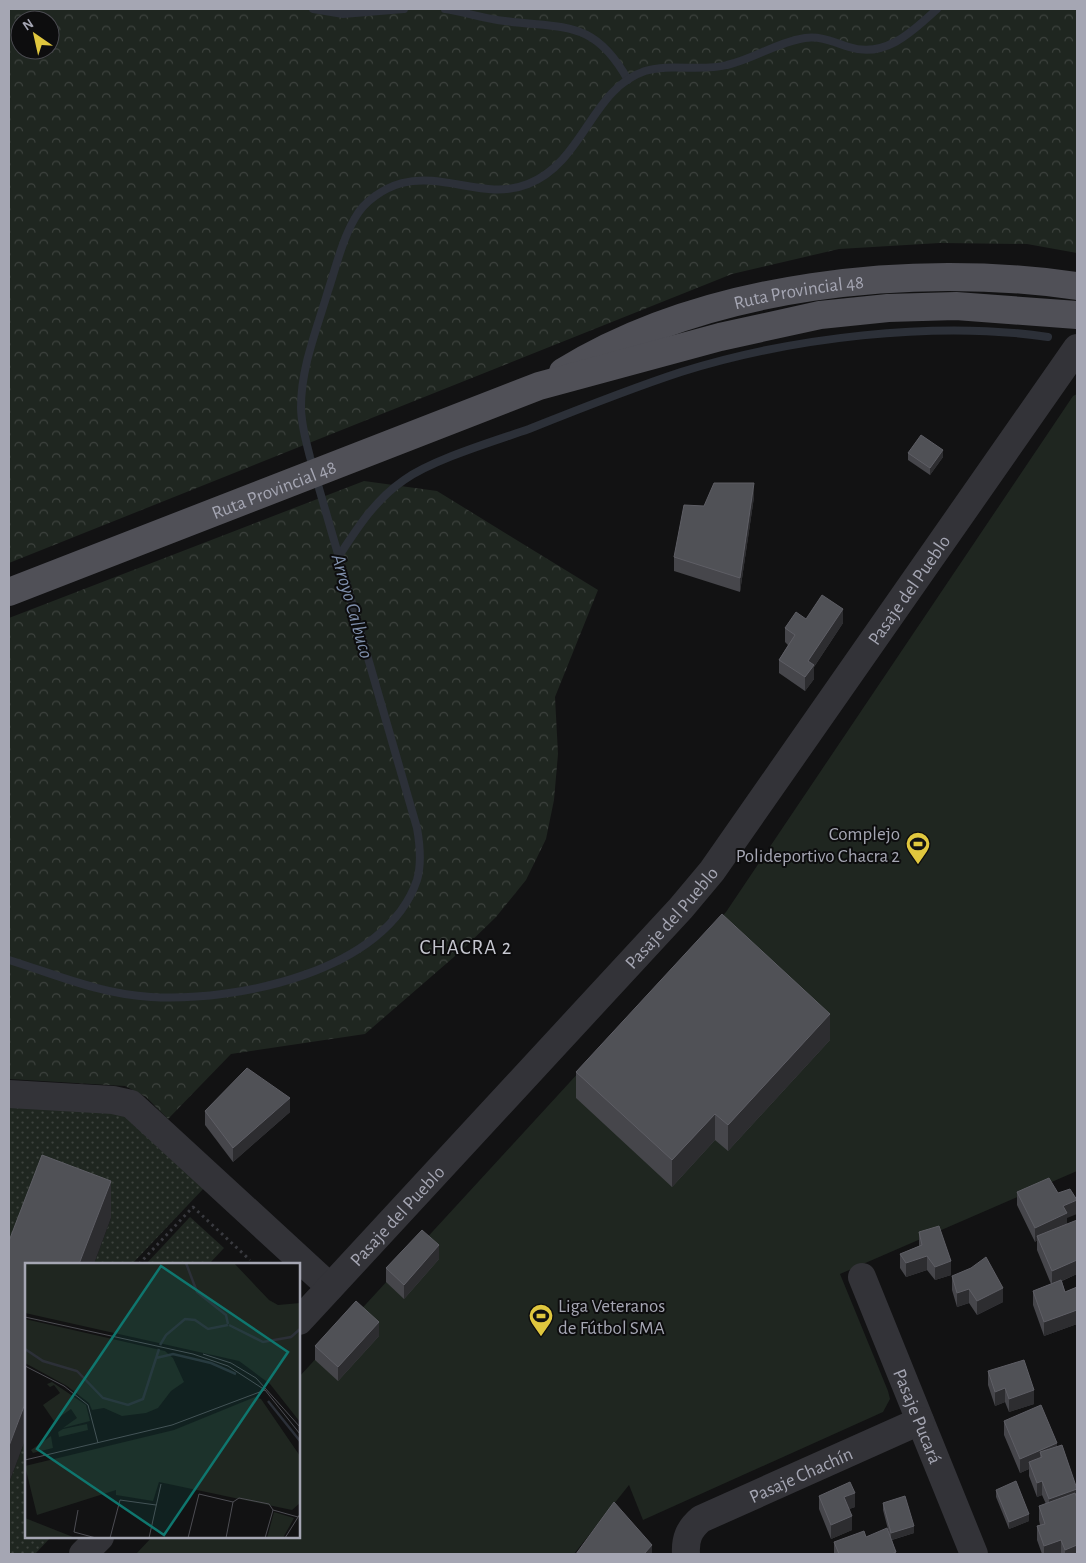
<svg xmlns="http://www.w3.org/2000/svg" width="1086" height="1563" viewBox="0 0 1086 1563" font-family="'Alegreya Sans',sans-serif">
  <defs>
    <pattern id="grass-dots" width="8" height="8" patternUnits="userSpaceOnUse" patternTransform="scale(1.25)"><rect width="8" height="8" fill="#1f2620"/><path d="M2 2h.1M6 6h.1" fill="none" stroke="#3d423e" stroke-width="1.8" stroke-linecap="round"/></pattern>
    <pattern id="forest-crowns" width="20" height="18" patternUnits="userSpaceOnUse" patternTransform="scale(1.25)"><rect width="20" height="18" fill="#1f2620"/><path d="M2 6a3 3 0 1 1 6 0M12 15a3 3 0 1 1 6 0" fill="none" stroke="#3d423e"/></pattern>
  </defs>
  <rect width="100%" height="100%" fill="#121213"/>
  <!-- grass -->
  <g fill="url(#grass-dots)">
    <polygon points="9,1106 109,1111 126,1117 204,1188 132,1264 94,1264 111,1218 42,1192 9,1278"/>
    <polygon points="190,1217 224,1248 209,1264 146,1264"/>
    <polygon points="26,1438 26,1537 51,1537 35,1554 9,1554 9,1483"/>
  </g>
  <!-- forest -->
  <g fill="url(#forest-crowns)" fill-rule="evenodd">
    <path d="M9 9H1077V253L1027 244 940 243 839 249 732 274 9 563ZM20 20H50V50H20Z"/>
    <polygon points="364,481 437,491 598,590 555,697 558,754 554,800 546,839 526,880 496,917 462,950 365,1034 231,1054 168,1119 146,1097 125,1086 9,1079 9,618"/>
  </g>
  <!-- park -->
  <polygon fill="#1f2620" points="1077,394 1077,1171 840,1274 888,1391 890,1399 883,1412 643,1520 629,1485 574,1554 136,1554 152,1537 299,1537 299,1377 726,912 1073,396"/>
  <g fill="none" stroke-linecap="round" stroke-linejoin="round">
    <!-- stream -->
    <g stroke="#2c3038" stroke-width="8">
      <polyline points="313,9 343,14 404,9"/>
      <path d="M445 9C465 12 485 19 505 21 565 29 594 19 628 80"/>
      <path d="M339 556C358 527 375 500 404 480 434 459 492 442 529 429 579 409 629 389 681 372 789 338 935 320 1048 337"/>
      <path d="M9 960C57 975 100 994 151 997 236 1002 386 972 417 880 422 863 420 845 417 828L310 457C306 441 301 424 301 407 301 367 317 329 328 291 336 267 342 240 355 218 364 201 384 188 402 183 445 172 486 201 528 184 584 162 591 89 645 71 671 63 700 72 727 65 754 59 777 42 805 38 822 36 833 42 849 47 885 59 913 31 937 9"/>
    </g>
    <!-- path -->
    <polyline stroke="#393a3f" stroke-width="3" stroke-dasharray="2.5 4" stroke-linecap="butt" points="139,1264 193,1207 250,1260"/>
    <!-- minor -->
    <g stroke="#333338" stroke-width="28">
      <polyline points="9,1094 113,1100 131,1104 330,1287"/>
      <path id="s1" d="M862 1277 974 1554"/>
      <path id="s2" d="M299 1321 681 908 712 871 1077 348"/>
      <polyline points="83,1554 100,1537"/>
      <path id="s3" d="M686 1554C685 1539 689 1529 701 1519L920 1421"/>
    </g>
    <!-- major -->
    <g stroke="#505057" stroke-width="28">
      <path id="s4" d="M563 372C706 284 914 262 1077 286"/>
      <path id="s5" d="M9 592 539 386 720 337 820 315 888 308 956 306 1077 315"/>
    </g>
  </g>
  <!-- wall -->
  <g fill="#46464b">
    <polygon points="908,453 943,457 930,475 908,460"/>
    <polygon points="754,497 740,592 674,571 674,557 704,506"/>
    <polygon points="806,619 843,623 814,667 814,679 805,691 779,673 779,660 788,645 785,642 785,628"/>
    <polygon points="830,1040 728,1151 715,1140 672,1187 576,1098 576,1072"/>
    <polygon points="205,1111 290,1112 233,1162 205,1125"/>
    <polygon points="1017,1192 1058,1193 1067,1218 1067,1224 1077,1274 1062,1281 1065,1292 1077,1287 1077,1324 1044,1336 1033,1305 1033,1291 1051,1284 1037,1250 1037,1240 1035,1242 1017,1205"/>
    <polygon points="919,1232 951,1275 935,1280 927,1270 906,1277 900,1268 900,1254 919,1246"/>
    <polygon points="439,1259 404,1299 386,1282 386,1268"/>
    <polygon points="952,1276 1003,1302 977,1315 969,1303 957,1307 952,1290"/>
    <polygon points="379,1336 338,1381 315,1360 315,1346"/>
    <polygon points="988,1371 1034,1404 1009,1412 1005,1402 995,1406 988,1385"/>
    <polygon points="1004,1421 1057,1446 1077,1554 1042,1554 1037,1540 1037,1526 1040,1525 1039,1520 1039,1506 1046,1504 1042,1495 1037,1497 1029,1476 1029,1469 1020,1473 1004,1435"/>
    <polygon points="996,1490 1029,1521 1009,1529 996,1497"/>
    <polygon points="819,1496 855,1507 849,1509 852,1530 831,1539 819,1509"/>
    <polygon points="883,1503 914,1533 892,1540 896,1554 834,1554 834,1542 866,1537 890,1537 883,1510"/>
  </g>
  <!-- shaded-wall -->
  <g fill="#2d2d30">
    <polygon points="943,450 943,457 930,475 930,468"/>
    <polygon points="754,483 754,497 740,592 740,578"/>
    <polygon points="843,609 843,623 814,667 814,679 805,691 805,677 808,661"/>
    <polygon points="830,1014 830,1040 728,1151 728,1125"/>
    <polygon points="290,1098 290,1112 233,1162 233,1148"/>
    <polygon points="715,1114 715,1140 672,1187 672,1160"/>
    <polygon points="111,1181 111,1218 94,1264 79,1264"/>
    <polygon points="1077,1200 1077,1214 1067,1218 1067,1227 1037,1236 1037,1240 1035,1242 1035,1228 1063,1206"/>
    <polygon points="439,1245 439,1259 404,1299 404,1285"/>
    <polygon points="927,1256 927,1270 906,1277 906,1263"/>
    <polygon points="1077,1260 1077,1274 1052,1285 1052,1271"/>
    <polygon points="951,1261 951,1275 935,1280 935,1267"/>
    <polygon points="1003,1288 1003,1302 977,1315 977,1301"/>
    <polygon points="969,1289 969,1303 957,1307 957,1293"/>
    <polygon points="1077,1310 1077,1324 1044,1336 1044,1322"/>
    <polygon points="379,1322 379,1336 338,1381 338,1367"/>
    <polygon points="1005,1388 1005,1402 995,1406 995,1392"/>
    <polygon points="1034,1390 1034,1404 1009,1412 1009,1399"/>
    <polygon points="26,1401 26,1438 9,1483 9,1446"/>
    <polygon points="1057,1443 1057,1457 1042,1457 1040,1452 1040,1464 1029,1462 1029,1469 1020,1473 1020,1459"/>
    <polygon points="1042,1481 1042,1495 1037,1497 1037,1483"/>
    <polygon points="1077,1489 1077,1503 1049,1513 1049,1499"/>
    <polygon points="855,1493 855,1507 844,1511 844,1497"/>
    <polygon points="1029,1514 1029,1521 1009,1529 1009,1522"/>
    <polygon points="852,1516 852,1530 831,1539 831,1525"/>
    <polygon points="914,1526 914,1533 891,1540 891,1533"/>
    <polygon points="1061,1540 1061,1554 1044,1554 1044,1546"/>
    <polygon points="652,1545 652,1554 644,1554"/>
    <polygon points="1077,1545 1077,1554 1065,1554 1065,1550"/>
  </g>
  <!-- building -->
  <g fill="#505156" stroke="#5e5e65">
    <polygon points="921,435 943,450 930,468 908,453"/>
    <polygon points="714,483 754,483 740,578 674,557 684,505 704,506"/>
    <polygon points="822,595 843,609 808,661 814,665 805,677 779,660 795,635 785,628 796,612 806,619"/>
    <polygon points="722,914 830,1014 728,1125 715,1114 672,1160 576,1072"/>
    <polygon points="247,1068 290,1098 233,1148 205,1111"/>
    <polygon points="42,1155 111,1181 79,1264 26,1264 26,1401 9,1446 9,1241"/>
    <polygon points="1049,1178 1058,1193 1070,1189 1077,1200 1063,1206 1067,1213 1035,1228 1017,1192"/>
    <polygon points="1077,1220 1077,1260 1052,1271 1037,1236"/>
    <polygon points="939,1226 951,1261 935,1267 927,1256 906,1263 900,1254 922,1245 919,1232"/>
    <polygon points="422,1230 439,1245 404,1285 386,1268"/>
    <polygon points="986,1257 1003,1288 977,1301 969,1289 957,1293 952,1276 971,1268"/>
    <polygon points="1061,1280 1065,1292 1077,1287 1077,1310 1044,1322 1033,1291"/>
    <polygon points="356,1301 379,1322 338,1367 315,1346"/>
    <polygon points="1024,1360 1034,1390 1009,1399 1005,1388 995,1392 988,1371"/>
    <polygon points="1041,1405 1057,1443 1020,1459 1004,1421"/>
    <polygon points="1062,1445 1077,1489 1049,1499 1042,1481 1037,1483 1029,1462 1042,1457 1040,1452"/>
    <polygon points="1016,1481 1029,1514 1009,1522 996,1490"/>
    <polygon points="850,1482 855,1493 844,1497 852,1516 831,1525 819,1496"/>
    <polygon points="1075,1493 1077,1498 1077,1545 1065,1550 1061,1540 1044,1546 1037,1526 1045,1524 1039,1506"/>
    <polygon points="905,1496 914,1526 891,1533 883,1503"/>
    <polygon points="614,1502 652,1545 644,1554 576,1554"/>
    <polygon points="887,1528 896,1552 892,1554 839,1554 834,1542 864,1531 866,1537"/>
  </g>
  <!-- icons -->
  <defs>
    <symbol id="stadium-pin" viewBox="-11 -11 22 30"><path d="M0 17L-7.5 6A9.5 9.5 0 1 1 7.5 6Z" fill="#e0c73e" stroke="#0d0d0e"/><path d="M0-5a6.5 5 0 1 0 0 10a6.5 5 0 1 0 0-10ZM-3.5-1.8h7v3.6h-7Z" fill="#111"/></symbol>
  </defs>
  <g fill-rule="evenodd">
    <use href="#stadium-pin" x="904" y="830" width="28" height="38"/>
    <use href="#stadium-pin" x="527" y="1302" width="28" height="38"/>
  </g>
  <g text-anchor="middle" stroke-width="4" stroke-linejoin="round" paint-order="stroke">
    <!-- street labels -->
    <g font-size="19" fill="#a5a6b3" stroke="#0d0d0e">
      <text dy="7" stroke="none"><textPath href="#s4" startOffset="251">Ruta Provincial 48</textPath></text>
      <text dy="7" stroke="none"><textPath href="#s5" startOffset="284">Ruta Provincial 48</textPath></text>
      <text dy="7" stroke="none"><textPath href="#s2" startOffset="954">Pasaje del Pueblo</textPath></text>
      <text dy="7" stroke="none"><textPath href="#s2" startOffset="549">Pasaje del Pueblo</textPath></text>
      <text dy="7" stroke="none"><textPath href="#s2" startOffset="144">Pasaje del Pueblo</textPath></text>
      <text dy="7" stroke="none"><textPath href="#s1" startOffset="150">Pasaje Pucará</textPath></text>
      <text dy="7" stroke="none"><textPath href="#s3" startOffset="149">Pasaje Chachín</textPath></text>
    </g>
    <!-- poi labels -->
    <g font-size="19" fill="#a5a6b3" stroke="#0d0d0e" text-anchor="end">
      <text x="900" y="840">Complejo<tspan x="900" dy="22">Polideportivo Chacra 2</tspan></text>
      <text x="558" y="1312" text-anchor="start">Liga Veteranos<tspan x="558" dy="22">de Fútbol SMA</tspan></text>
    </g>
    <!-- water labels -->
    <g font-size="20" font-style="italic" fill="#7e8eab" stroke="#0d0d0e">
      <text transform="translate(353 606) rotate(74)" y="7">Arroyo Calbuco</text>
    </g>
    <!-- quarter labels -->
    <g font-size="21" letter-spacing="1" fill="#c5c6cf" stroke="#0d0d0e">
      <text x="466" y="954">CHACRA 2</text>
    </g>
  </g>
  <!-- overview -->
  <g transform="translate(25 1263)">
    <rect width="275" height="275" fill="#121213"/>
    <path d="M27 119 61 142 65 158 38 165 52 155 46 146 29 158 18 142 35 130 29 122 25 124 22 121ZM62 161 63 167 34 174 33 169 38 166ZM26 173 28 185 8 190 6 187Z" fill="#1f2620"/>
    <path d="M0 0H209L244 37 253 42 275 40V159L245 121 214 98 0 50ZM0 56 140 88 148 95 159 119 146 128 133 145 121 150 97 153 79 145 67 147 64 140 42 123 0 100ZM0 255 48 274 50 275H0Z" fill="#1f2620"/>
    <path d="M230 134 236 136 275 193V240L267 247 134 219 128 238 91 232V227L12 252 0 203 149 167ZM249 249 269 255 258 275H242Z" fill="#1f2620"/>
    <path fill="none" stroke="#2c3038" stroke-width="2.5" d="M161 0 172 29 201 52 203 61M204 62 238 79 266 74 275 66M135 82 141 72 160 56 170 57 183 66 203 62M0 86 18 98 52 108 78 135 103 142 118 136 134 86M131 95 148 91 186 100 211 111M243 138 275 178"/>
    <path fill="none" stroke="#4d4d53" stroke-width="1" d="M0 54 168 91 203 103 240 127 275 171M178 91 206 100 231 115 275 164M0 103 39 123 63 142 73 180M0 197 147 162 240 127M208 239 214 235 244 241 248 247M53 247 49 269 71 275M248 247 273 254M85 275 95 237 131 242M124 275 136 221M163 275 174 231 208 239M201 275 208 239M240 275 248 247M260 275 275 251"/>
    <path fill="#0f766e" fill-opacity="0.15" stroke="#0f766e" stroke-width="2.5" d="M136 3 263 89 139 272 12 186Z"/>
    <rect width="275" height="275" fill="none" stroke="#a5a6b3" stroke-width="2.5"/>
  </g>
  <!-- border -->
  <rect width="1086" height="1563" fill="none" stroke="#a5a6b3" stroke-width="20"/>
  <!-- north arrow -->
  <g transform="translate(35 35) rotate(326)"><circle r="24" fill="#0d0d0e" stroke="#4a4a50"/>
  <path d="M0-4L9 19L0 12L-9 19Z" fill="#e0c73e"/>
  <text y="-8" font-size="14" font-weight="bold" text-anchor="middle" fill="#a5a6b3">N</text>
  </g>
</svg>
